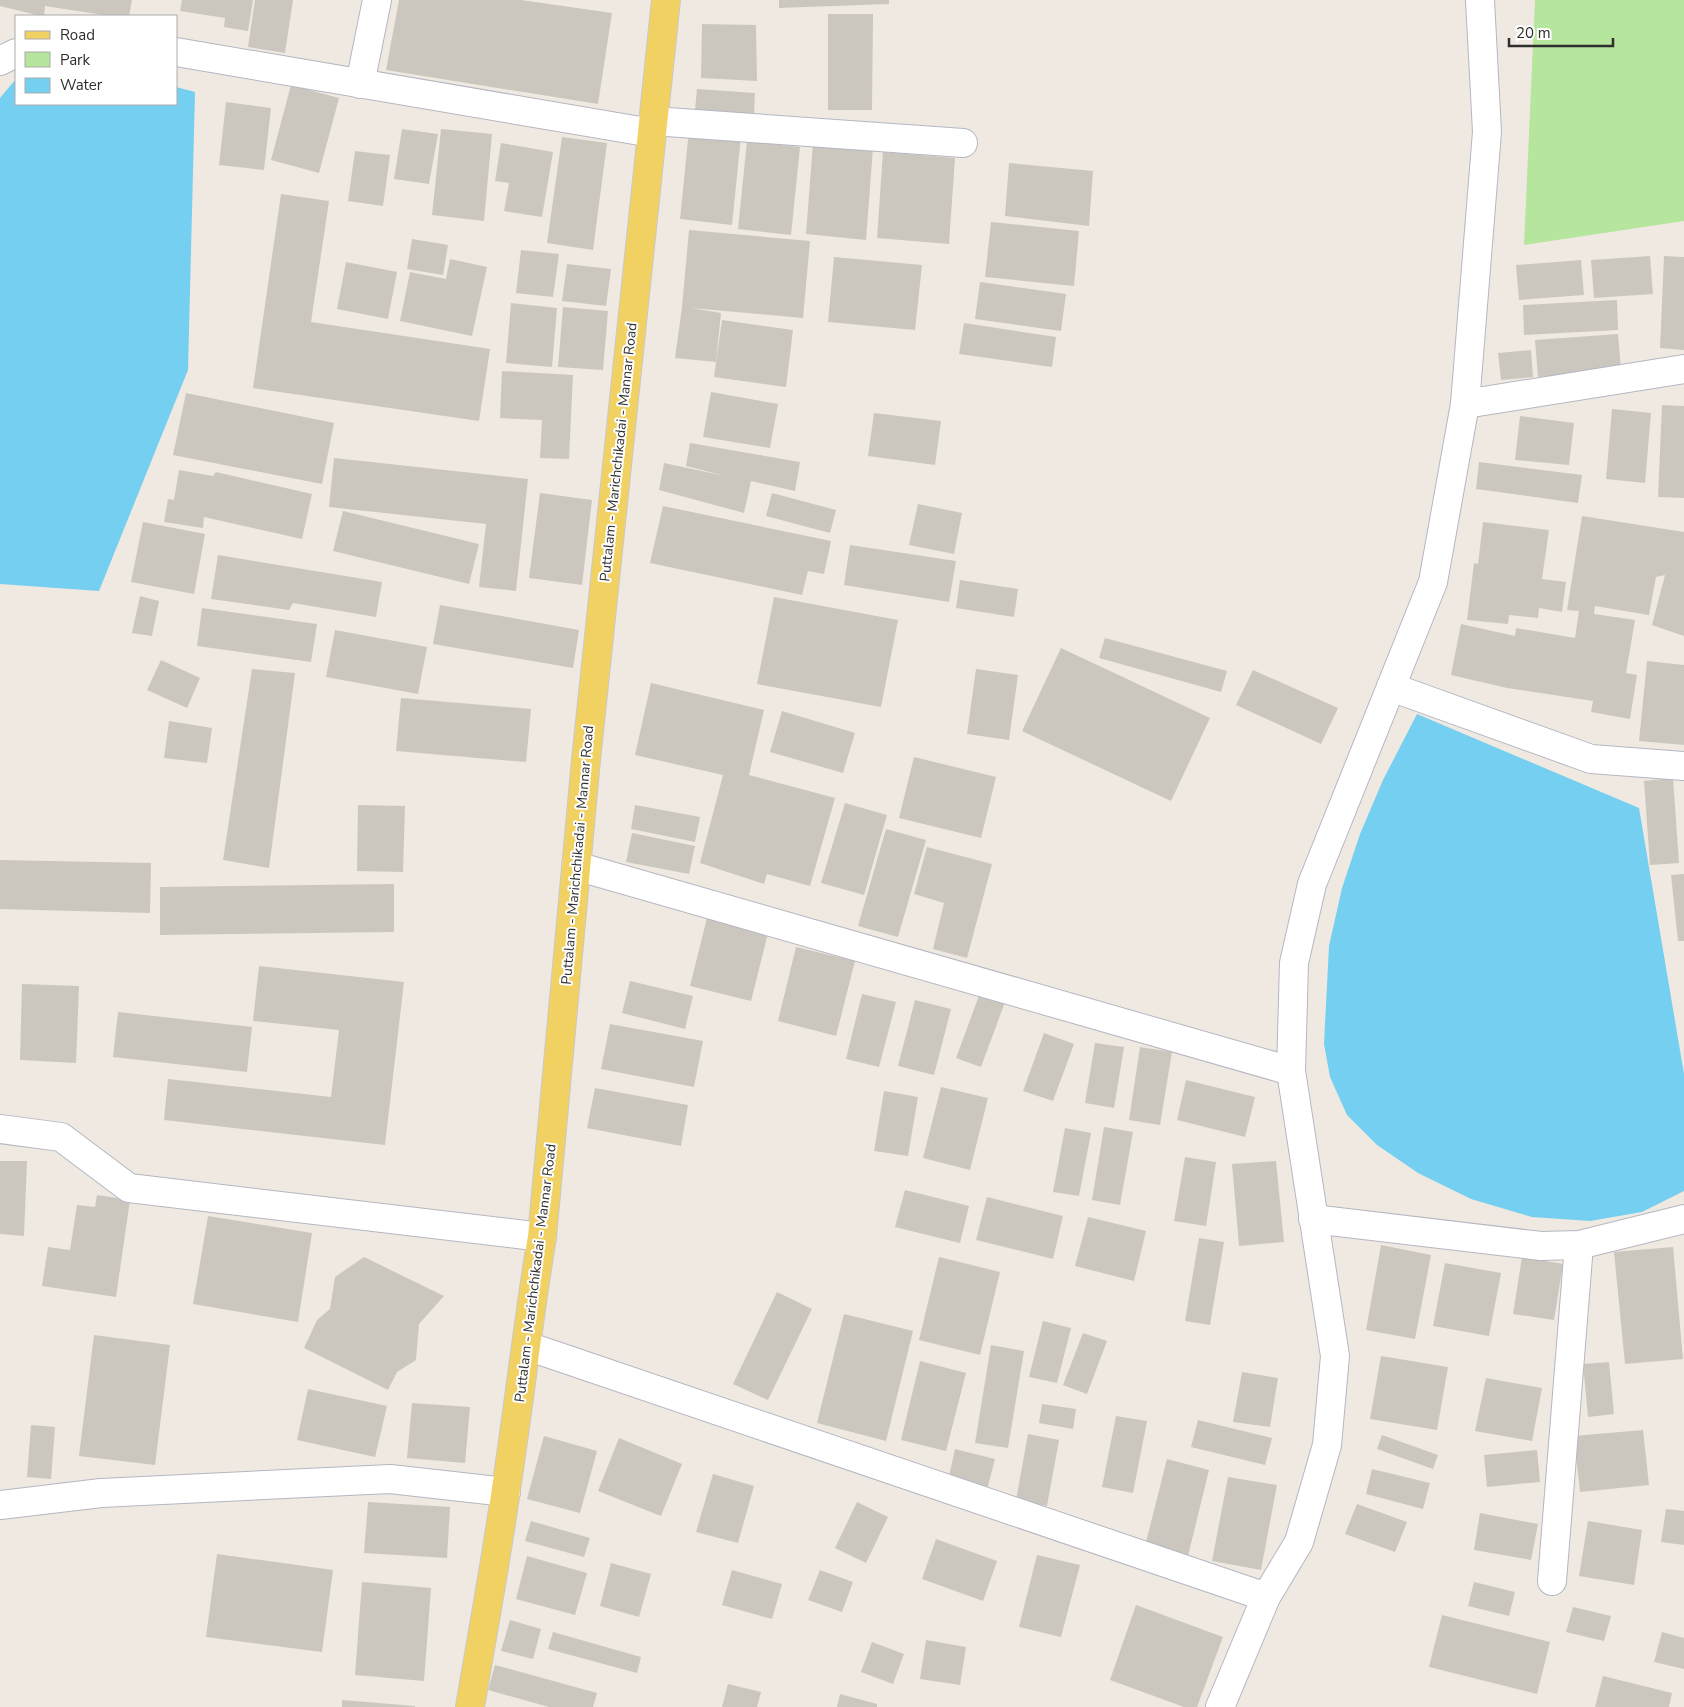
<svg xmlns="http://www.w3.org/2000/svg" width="1684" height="1707" viewBox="0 0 1684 1707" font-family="'Nunito Sans',sans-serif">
  <rect width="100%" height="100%" fill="#efe9e1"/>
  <!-- green -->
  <polygon fill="#b6e59e" points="1535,0 1684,0 1684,221 1524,245"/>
  <!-- water -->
  <g fill="#75cff0">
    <polygon points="16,79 16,104 176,104 176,87 195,92 188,370 99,591 0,584 0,98"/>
    <polygon points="1417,714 1639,808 1684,1074 1684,1191 1642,1212 1590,1221 1532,1217 1471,1199 1418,1173 1377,1145 1347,1115 1330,1077 1324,1044 1329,946 1342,888 1360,834 1383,780"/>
  </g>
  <!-- building -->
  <g fill="#cbc7bf">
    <polygon points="0,0 132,0 129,16 110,16 45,6 44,16 41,16 0,6"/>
    <polygon points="182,0 253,0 248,31 224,27 225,18 180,11"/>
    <polygon points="255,0 293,0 285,53 248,47"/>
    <polygon points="399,0 521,0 612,13 598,104 386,70"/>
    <polygon points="779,0 889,0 889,4 779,8"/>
    <polygon points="828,14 873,14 872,110 828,110"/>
    <polygon points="702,24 756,25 757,81 701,78"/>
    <polygon points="291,85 339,98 319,173 271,160"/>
    <polygon points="697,89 755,93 754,114 695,110"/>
    <polygon points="226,102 271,108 264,170 219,165"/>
    <polygon points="402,129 438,134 429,184 394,179"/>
    <polygon points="441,129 492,134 484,221 432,215"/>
    <polygon points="689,130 741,136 732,225 680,219"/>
    <polygon points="562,137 607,143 593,250 547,243"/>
    <polygon points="747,141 800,147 791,235 738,229"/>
    <polygon points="501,143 553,152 542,217 504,211 509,183 495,181"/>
    <polygon points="813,143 873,148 866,240 806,234"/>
    <polygon points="355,151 390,155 383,206 348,201"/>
    <polygon points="883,152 955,158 949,244 877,238"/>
    <polygon points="1009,163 1093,171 1089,226 1005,216"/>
    <polygon points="281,194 329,201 311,322 490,349 479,421 253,388"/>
    <polygon points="991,222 1079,231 1074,286 985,277"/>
    <polygon points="689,230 810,241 803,318 691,308 721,313 716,362 675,358 682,307"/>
    <polygon points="412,239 448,245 443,275 407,269"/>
    <polygon points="521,250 559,254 553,297 516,293"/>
    <polygon points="1650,256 1653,294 1594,298 1591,260"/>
    <polygon points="1664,256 1684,257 1684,350 1660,348"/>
    <polygon points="834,257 922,265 915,330 828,322"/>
    <polygon points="450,259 487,267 472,336 400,321 410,272 446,279"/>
    <polygon points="1581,260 1584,295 1519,300 1516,265"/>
    <polygon points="346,262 397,272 388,319 337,309"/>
    <polygon points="567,264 611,269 606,306 562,301"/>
    <polygon points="980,282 1066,294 1061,331 975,319"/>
    <polygon points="1617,300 1618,330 1524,335 1523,305"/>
    <polygon points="511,303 557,308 552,367 506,363"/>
    <polygon points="563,307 608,311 603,370 558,367"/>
    <polygon points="722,320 793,330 786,387 714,377"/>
    <polygon points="964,323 1056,337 1052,367 959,354"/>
    <polygon points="1618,334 1621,370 1538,377 1535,340"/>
    <polygon points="1531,350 1533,377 1501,380 1498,353"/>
    <polygon points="502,371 573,375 569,459 540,458 542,420 500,418"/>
    <polygon points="711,392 778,404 770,448 703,437"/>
    <polygon points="186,393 334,423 322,484 173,455"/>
    <polygon points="1662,405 1684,406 1684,498 1658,497"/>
    <polygon points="1612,409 1651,413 1645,483 1606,479"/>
    <polygon points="874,413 941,421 935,465 868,456"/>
    <polygon points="1520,416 1574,423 1569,465 1515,460"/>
    <polygon points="690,443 800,462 795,491 751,481 744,513 659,490 664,463 725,476 686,466"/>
    <polygon points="334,458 528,479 516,591 479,587 486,524 329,507"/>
    <polygon points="1479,462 1582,475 1578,503 1476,489"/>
    <polygon points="179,470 213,476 216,472 312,494 302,539 204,517 203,528 164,522 168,499 174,500"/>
    <polygon points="540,493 592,500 582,585 529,578"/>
    <polygon points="772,493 836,510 830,533 766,516"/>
    <polygon points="918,504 962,513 954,554 909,545"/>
    <polygon points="663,506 831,541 824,574 808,571 802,595 650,563"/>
    <polygon points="343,511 479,544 469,584 333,551"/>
    <polygon points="1582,516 1684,532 1684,636 1652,625 1665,575 1656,577 1649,615 1595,606 1594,614 1635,620 1626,673 1637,675 1630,719 1591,712 1593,701 1507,688 1451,675 1461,624 1515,636 1516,628 1575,638 1579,611 1567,610"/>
    <polygon points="143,522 205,534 194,594 131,582"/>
    <polygon points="1483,522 1549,530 1542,579 1566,582 1562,612 1539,608 1538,618 1509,615 1508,624 1467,620 1474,563 1478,564"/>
    <polygon points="850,545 956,561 949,602 844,585"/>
    <polygon points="218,555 382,582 376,617 293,603 289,610 211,599"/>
    <polygon points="960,580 1018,589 1014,617 956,608"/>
    <polygon points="140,596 159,601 152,636 132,633"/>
    <polygon points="774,597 898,620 881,707 757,684"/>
    <polygon points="440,605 579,630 573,668 433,644"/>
    <polygon points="202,608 317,624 311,662 197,646"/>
    <polygon points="335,630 427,647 418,694 326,677"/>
    <polygon points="1105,638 1227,671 1221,692 1099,658"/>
    <polygon points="1061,648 1210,718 1171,801 1022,731"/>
    <polygon points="161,660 200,678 187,708 147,690"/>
    <polygon points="1647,661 1684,665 1684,745 1639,741"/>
    <polygon points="252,669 295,673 269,868 223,860"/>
    <polygon points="976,669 1018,675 1009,740 967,734"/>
    <polygon points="1253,670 1338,708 1321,744 1236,705"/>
    <polygon points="651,683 764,710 749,775 835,798 810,886 767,874 764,884 700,863 723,775 635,755"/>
    <polygon points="401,698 531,709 526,762 396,751"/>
    <polygon points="782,711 855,733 843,773 770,752"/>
    <polygon points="169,721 212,728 207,763 164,758"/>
    <polygon points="914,757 996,777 981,838 899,818"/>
    <polygon points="1673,778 1679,863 1650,865 1644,781"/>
    <polygon points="845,803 887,815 864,895 821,883"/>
    <polygon points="358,805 405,806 403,872 357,871"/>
    <polygon points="635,805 700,817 695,842 631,829"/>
    <polygon points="886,829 926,840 898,937 858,926"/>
    <polygon points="632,833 695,846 689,874 626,862"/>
    <polygon points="927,847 992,864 967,958 933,949 944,903 914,894"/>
    <polygon points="0,860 151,863 150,913 0,909"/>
    <polygon points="1684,874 1684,941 1678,941 1671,875"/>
    <polygon points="394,884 394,932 160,935 160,887"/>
    <polygon points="707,918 768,933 751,1001 690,986"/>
    <polygon points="796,947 855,961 836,1036 778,1021"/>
    <polygon points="259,966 404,982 385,1145 164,1120 168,1079 331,1097 339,1030 253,1021"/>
    <polygon points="630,981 693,996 685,1029 622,1013"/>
    <polygon points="22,984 79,986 76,1063 20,1060"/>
    <polygon points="980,993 1005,1002 981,1067 956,1058"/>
    <polygon points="862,994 896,1002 879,1067 846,1059"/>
    <polygon points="915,1000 951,1009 934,1075 898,1066"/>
    <polygon points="118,1012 252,1027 247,1072 113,1057"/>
    <polygon points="610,1024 703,1041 694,1087 601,1069"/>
    <polygon points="1044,1033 1074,1044 1053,1101 1023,1091"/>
    <polygon points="1095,1043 1124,1047 1114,1108 1085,1103"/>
    <polygon points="1140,1047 1172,1052 1160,1125 1129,1120"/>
    <polygon points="1186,1080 1255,1097 1245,1137 1177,1120"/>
    <polygon points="941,1087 988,1098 970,1170 923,1158"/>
    <polygon points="595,1088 688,1105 681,1146 587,1128"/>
    <polygon points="884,1091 918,1097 908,1156 874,1151"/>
    <polygon points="1104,1127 1133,1132 1120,1205 1092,1200"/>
    <polygon points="1065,1128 1091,1133 1079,1196 1053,1192"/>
    <polygon points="1185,1157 1216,1162 1206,1226 1174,1221"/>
    <polygon points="0,1161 27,1161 24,1236 0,1234"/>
    <polygon points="1276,1161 1284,1242 1239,1246 1232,1164"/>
    <polygon points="905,1190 969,1206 960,1243 895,1227"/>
    <polygon points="97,1195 130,1200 116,1297 42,1286 48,1247 70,1250 77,1205 95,1207"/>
    <polygon points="987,1197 1063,1216 1053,1259 976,1240"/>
    <polygon points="208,1216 312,1233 298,1322 193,1304"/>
    <polygon points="1088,1217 1146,1231 1134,1281 1075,1266"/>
    <polygon points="1199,1238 1224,1242 1210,1325 1185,1321"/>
    <polygon points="1381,1245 1431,1255 1415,1339 1366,1330"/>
    <polygon points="1673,1247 1683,1359 1625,1364 1614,1252"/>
    <polygon points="364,1257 444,1296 419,1324 416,1360 397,1372 388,1390 304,1348 317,1320 330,1309 335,1277"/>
    <polygon points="939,1257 1000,1272 980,1355 919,1340"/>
    <polygon points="1522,1257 1563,1264 1554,1320 1513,1314"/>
    <polygon points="1445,1263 1501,1273 1489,1336 1433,1326"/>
    <polygon points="777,1292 812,1309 768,1400 733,1384"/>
    <polygon points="844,1314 913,1331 886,1441 817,1423"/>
    <polygon points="1043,1321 1071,1328 1057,1383 1029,1377"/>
    <polygon points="1083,1333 1107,1341 1087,1394 1063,1385"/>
    <polygon points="94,1335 170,1345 155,1465 79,1456"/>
    <polygon points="991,1345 1024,1351 1008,1448 975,1443"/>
    <polygon points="1381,1356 1448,1367 1437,1430 1370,1419"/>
    <polygon points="920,1361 966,1373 946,1451 901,1440"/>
    <polygon points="1609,1362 1614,1414 1588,1417 1583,1364"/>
    <polygon points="1242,1372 1278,1378 1270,1427 1233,1422"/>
    <polygon points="1486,1378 1542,1388 1532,1441 1475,1431"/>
    <polygon points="308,1389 387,1406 375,1457 297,1440"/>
    <polygon points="412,1403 470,1407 465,1463 407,1458"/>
    <polygon points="1042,1404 1076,1409 1073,1429 1039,1423"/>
    <polygon points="1116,1416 1147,1421 1133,1493 1102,1487"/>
    <polygon points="1198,1420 1272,1438 1265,1465 1191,1447"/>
    <polygon points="31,1425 55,1427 51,1479 27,1477"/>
    <polygon points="1643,1430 1649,1485 1580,1492 1574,1436"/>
    <polygon points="1028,1434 1059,1440 1047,1506 1016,1500"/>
    <polygon points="1382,1435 1438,1455 1433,1469 1377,1449"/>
    <polygon points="544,1436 597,1451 580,1513 527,1499"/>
    <polygon points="619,1438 682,1464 661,1516 598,1491"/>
    <polygon points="955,1449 995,1459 987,1490 948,1481"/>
    <polygon points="1537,1450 1540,1482 1487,1487 1484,1455"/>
    <polygon points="1167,1459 1209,1470 1188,1556 1145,1546"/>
    <polygon points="1372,1469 1430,1483 1423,1509 1366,1494"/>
    <polygon points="713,1474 754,1486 738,1543 696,1532"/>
    <polygon points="1228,1477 1277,1485 1261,1570 1212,1561"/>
    <polygon points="368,1502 450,1507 447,1558 364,1553"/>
    <polygon points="857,1502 888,1517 866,1563 835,1548"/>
    <polygon points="1357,1504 1407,1522 1395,1552 1345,1534"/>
    <polygon points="1666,1509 1684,1511 1684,1545 1661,1542"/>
    <polygon points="1480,1513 1538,1524 1531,1560 1474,1550"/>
    <polygon points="531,1521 590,1538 584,1557 525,1541"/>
    <polygon points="1588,1521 1642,1530 1634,1585 1579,1576"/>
    <polygon points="936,1539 997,1561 983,1601 922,1579"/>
    <polygon points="217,1554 333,1570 322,1652 206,1637"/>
    <polygon points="1037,1555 1080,1565 1061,1637 1019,1627"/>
    <polygon points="527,1556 587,1573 575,1615 516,1599"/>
    <polygon points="611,1563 651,1574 639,1617 600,1606"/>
    <polygon points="732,1570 782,1584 772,1619 722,1605"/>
    <polygon points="820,1570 853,1582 842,1612 808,1600"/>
    <polygon points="362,1582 431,1588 424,1681 355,1675"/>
    <polygon points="1474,1582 1515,1592 1509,1616 1468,1606"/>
    <polygon points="1136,1605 1223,1637 1197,1707 1184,1707 1110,1680"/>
    <polygon points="1573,1607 1611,1616 1604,1641 1566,1632"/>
    <polygon points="1442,1615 1550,1642 1537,1694 1429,1667"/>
    <polygon points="510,1620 541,1629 533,1659 501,1651"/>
    <polygon points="553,1632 641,1657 637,1673 548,1649"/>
    <polygon points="1662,1632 1684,1638 1684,1669 1654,1662"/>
    <polygon points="926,1640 966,1647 960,1685 920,1679"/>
    <polygon points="872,1642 904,1654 893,1684 861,1672"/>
    <polygon points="495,1665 597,1693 593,1707 549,1707 488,1690"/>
    <polygon points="1603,1676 1672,1693 1669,1707 1595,1707"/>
    <polygon points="728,1684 761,1692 757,1707 722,1707"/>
    <polygon points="840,1694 877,1704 877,1707 837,1707"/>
    <polygon points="342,1700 415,1706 415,1707 342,1707"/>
  </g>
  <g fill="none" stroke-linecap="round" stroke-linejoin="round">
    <defs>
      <g id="street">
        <polyline points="176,52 652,133"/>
        <polyline points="0,61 16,53"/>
        <polyline points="360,84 377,0"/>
        <polyline points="653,121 963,143"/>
        <polyline points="1465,404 1684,369"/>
        <polyline points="1391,687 1591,759 1684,766"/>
        <polyline points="576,866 1291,1071"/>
        <polyline points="0,1129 61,1137 129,1188 542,1237"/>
        <polyline points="527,1346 1266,1597"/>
        <polyline points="0,1505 101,1493 390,1479 506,1492"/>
        <polyline points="1552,1581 1579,1245"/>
      </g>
      <g id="secondary">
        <polyline points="1313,1219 1541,1246 1579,1245 1684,1219"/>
        <polyline points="1220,1707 1266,1597 1299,1542 1327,1445 1335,1356 1291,1071 1294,963 1312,884 1433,582 1465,404 1487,132 1480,0"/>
      </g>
      <path id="primary" d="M470 1707C482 1635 496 1562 506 1489 519 1405 528 1321 542 1237L586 760 666 0"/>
    </defs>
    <!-- street casing -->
    <use href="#street" stroke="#b4b7c1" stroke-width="30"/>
    <!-- secondary casing -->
    <use href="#secondary" stroke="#b4b7c1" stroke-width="30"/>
    <!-- primary casing -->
    <use href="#primary" stroke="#c9c9c9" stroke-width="30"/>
    <!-- street -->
    <use href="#street" stroke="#fff" stroke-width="28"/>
    <!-- secondary -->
    <use href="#secondary" stroke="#fff" stroke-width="28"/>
    <!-- primary -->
    <use href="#primary" stroke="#f2d163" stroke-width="28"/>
  </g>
  <g text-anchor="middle" stroke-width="4" stroke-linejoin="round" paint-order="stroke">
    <!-- street labels -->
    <g font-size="14" fill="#2e2e2e" stroke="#fff">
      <text transform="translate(618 452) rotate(-84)" y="5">Puttalam - Marichchikadai - Mannar Road</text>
      <text transform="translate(577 855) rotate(-85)" y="5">Puttalam - Marichchikadai - Mannar Road</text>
      <text transform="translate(535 1273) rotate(-83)" y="5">Puttalam - Marichchikadai - Mannar Road</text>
    </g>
  </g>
  <!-- legend -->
  <rect x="15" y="15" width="162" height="90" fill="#ffffff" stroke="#ababab"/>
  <rect x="25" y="31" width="25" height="8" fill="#f2d163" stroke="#ababab"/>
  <text x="60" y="40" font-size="15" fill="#2e2e2e">Road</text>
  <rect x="25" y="52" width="25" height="15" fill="#b6e59e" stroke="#ababab"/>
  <text x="60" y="65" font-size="15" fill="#2e2e2e">Park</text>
  <rect x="25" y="78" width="25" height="15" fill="#75cff0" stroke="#ababab"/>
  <text x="60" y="90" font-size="15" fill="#2e2e2e">Water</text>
  <!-- scale -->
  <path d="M1509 38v8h104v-8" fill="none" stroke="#2e2e2e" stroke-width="2.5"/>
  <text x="1516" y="38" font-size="15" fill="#2e2e2e" stroke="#ffffff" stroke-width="4" paint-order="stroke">20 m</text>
</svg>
